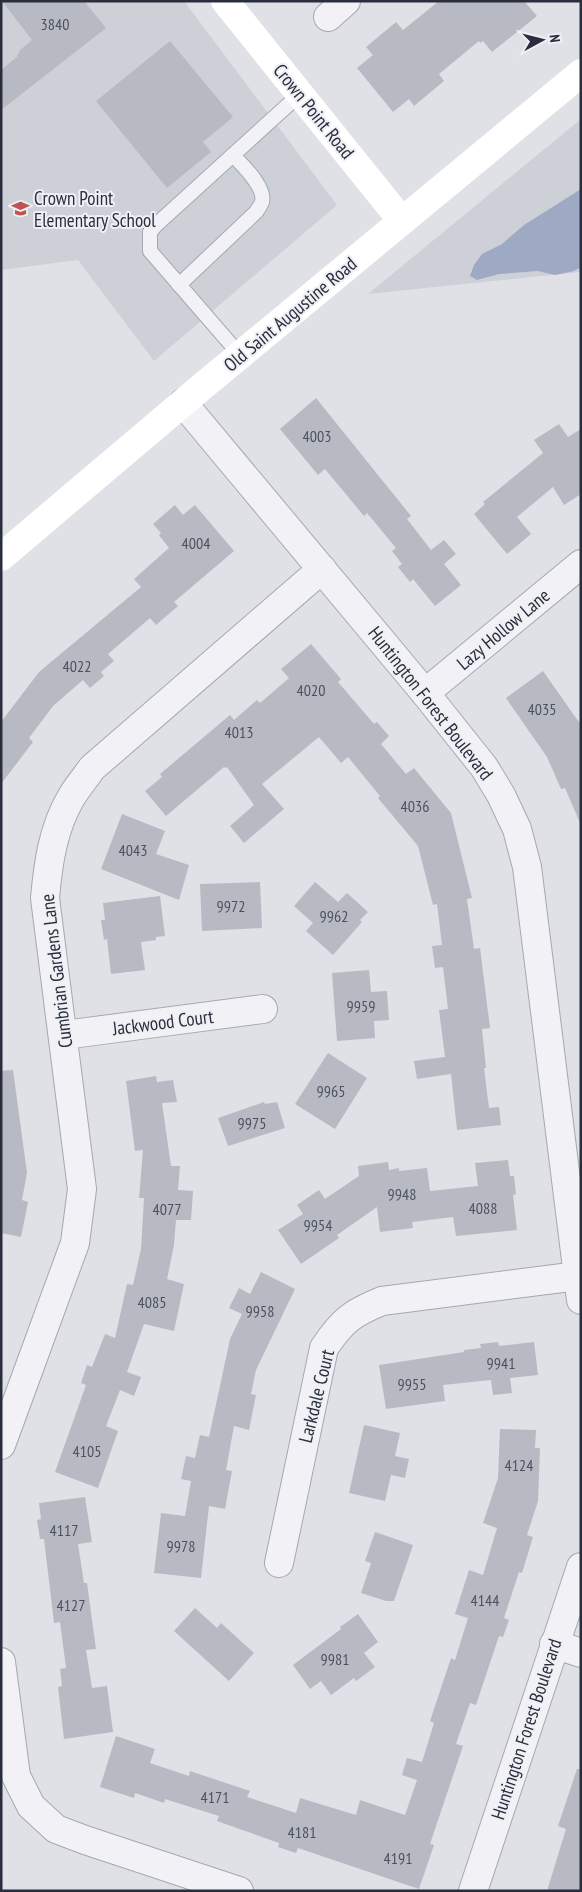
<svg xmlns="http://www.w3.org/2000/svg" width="582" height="1892" viewBox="0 0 582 1892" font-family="'PT Sans Narrow',sans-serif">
  <rect width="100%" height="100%" fill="#dfe1e7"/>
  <!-- built -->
  <g fill="#ced0d8">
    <polygon points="1,1 184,1 337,205 154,361 78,260 1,270"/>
    <polygon points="581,119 581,272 368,294"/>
  </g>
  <!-- water -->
  <polygon fill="#9eaac3" points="581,189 581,267 574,271 555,275 538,271 499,274 477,280 470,276 474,265 482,254 502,244 524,225"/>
  <!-- building -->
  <g fill="#b7bac3">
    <polygon points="2,1 84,1 106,28 1,110 1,70 18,56 17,55 20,52 19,51 32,40"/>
    <polygon points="439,1 524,1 537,16 492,52 483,41 480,43 479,41 439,74 444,81 414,106 409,99 393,112 357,68 373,55 366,47 396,22 403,30"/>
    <polygon points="170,41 233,117 203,142 211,152 167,188 96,101"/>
    <polygon points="316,398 411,516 407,519 431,550 444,540 456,554 444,564 461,585 435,606 413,579 410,582 398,567 402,564 392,551 396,548 367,513 364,516 325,469 318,475 280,429"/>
    <polygon points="559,424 568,437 581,429 581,494 564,505 553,487 517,517 531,534 507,554 474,514 485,504 483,502 543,453 534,440"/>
    <polygon points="175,505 183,515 195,505 234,551 174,602 178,606 156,625 150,618 108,654 114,661 101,672 104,676 90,688 83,680 53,706 29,738 33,742 1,784 1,722 39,672 141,587 134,579 169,548 159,535 161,533 153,524"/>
    <polygon points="311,644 341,679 338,682 374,724 377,722 389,736 381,744 406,774 414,768 451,813 472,898 467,899 474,949 480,948 490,1028 482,1029 486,1068 484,1068 489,1108 499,1107 501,1125 457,1130 451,1074 417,1079 414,1061 445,1057 439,1010 448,1009 443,967 435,968 432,946 442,945 437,904 433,905 418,846 378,798 380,796 348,757 341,763 319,737 262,784 284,809 244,843 230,826 254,805 227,767 225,768 224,767 166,816 145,791 162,777 160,774 230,715 234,720 257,700 260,703 289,678 281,669"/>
    <polygon points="543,671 581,725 581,825 565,788 561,789 547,757 506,698"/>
    <polygon points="122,814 165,831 156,854 189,865 179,900 101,869"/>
    <polygon points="260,882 262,928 202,931 200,884"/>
    <polygon points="315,882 338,902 347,893 368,912 360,920 362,922 333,955 306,931 313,923 294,906"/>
    <polygon points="160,896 165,936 156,937 156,940 141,942 145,970 111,974 107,939 104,940 101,920 105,920 103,903"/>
    <polygon points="369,970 371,992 387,991 389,1020 374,1021 375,1038 337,1041 332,973"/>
    <polygon points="328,1053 367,1078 335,1129 295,1104"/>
    <polygon points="13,1070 27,1173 22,1200 28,1202 21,1237 1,1233 1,1071"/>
    <polygon points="156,1076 157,1082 173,1080 177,1102 162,1103 171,1166 180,1166 178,1190 193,1191 191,1220 176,1220 174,1245 167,1279 184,1284 174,1331 144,1324 127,1372 141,1377 134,1396 120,1390 106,1426 118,1431 98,1488 55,1472 86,1385 81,1383 87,1365 92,1367 105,1334 115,1338 127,1284 133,1285 141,1249 144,1198 139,1198 143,1150 135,1151 126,1081"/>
    <polygon points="264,1102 265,1104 277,1102 285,1128 228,1146 218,1118"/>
    <polygon points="508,1160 510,1176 514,1176 516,1194 513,1195 517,1230 456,1236 453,1217 412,1222 413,1228 380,1232 377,1207 337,1235 339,1238 301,1264 278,1230 303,1214 297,1205 319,1190 325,1199 359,1176 358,1166 388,1162 389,1170 399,1168 399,1171 427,1168 430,1191 478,1186 475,1163"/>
    <polygon points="261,1272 295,1289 256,1370 251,1394 256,1395 249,1430 234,1426 226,1470 232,1471 225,1509 209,1506 201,1578 154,1573 161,1513 185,1516 191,1481 181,1479 186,1456 195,1458 200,1435 209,1437 230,1339 242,1314 229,1308 239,1288 250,1294"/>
    <polygon points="498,1342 499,1346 534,1342 538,1375 510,1378 512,1393 493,1395 491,1380 443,1385 445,1401 386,1409 379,1365 464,1352 464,1350 481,1348 480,1344"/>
    <polygon points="364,1425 400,1433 395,1456 409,1459 405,1478 391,1475 385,1501 349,1493"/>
    <polygon points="500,1429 536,1430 535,1448 540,1448 538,1501 527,1535 533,1537 522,1573 519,1572 504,1618 509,1620 503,1637 499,1636 476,1705 470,1703 456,1744 463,1746 430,1844 434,1845 419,1889 298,1848 296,1853 278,1847 279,1843 217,1821 219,1816 165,1799 164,1803 135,1793 134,1798 100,1787 116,1736 155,1749 150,1763 189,1776 190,1771 250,1791 247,1797 296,1813 300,1798 356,1815 360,1800 405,1815 417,1780 402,1775 407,1758 422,1762 434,1723 430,1721 451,1658 455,1660 468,1618 455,1614 469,1570 483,1575 497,1528 483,1523 498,1478"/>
    <polygon points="85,1497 92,1542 78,1544 84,1583 87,1583 96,1649 86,1650 92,1688 107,1686 113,1732 64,1739 58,1687 62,1686 60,1669 66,1668 60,1622 54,1623 44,1539 40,1539 37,1520 41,1519 39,1503"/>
    <polygon points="375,1532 413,1545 394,1601 386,1601 361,1593 371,1563 365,1561"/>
    <polygon points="195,1608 217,1628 221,1623 254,1653 229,1681 174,1631"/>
    <polygon points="358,1614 378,1642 364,1653 375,1667 356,1681 354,1678 331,1695 321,1681 310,1689 293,1665 341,1629 340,1627"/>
    <polygon points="577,1769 581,1769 581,1891 547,1891 566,1829 558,1826"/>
  </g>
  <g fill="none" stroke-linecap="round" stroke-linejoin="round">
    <defs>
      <g id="lane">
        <path d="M179 285 256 212C258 209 261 205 262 202 266 187 242 165 233 155"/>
        <polyline points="240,355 150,251 150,232 157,224 300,94"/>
      </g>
      <g id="street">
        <polyline points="328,17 346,1"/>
        <polyline points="183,403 425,693 484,767 501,795 517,829 527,867 581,1300"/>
        <polyline points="425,693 581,564"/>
        <polyline points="64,1035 263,1009"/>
        <path d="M1 1445 75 1243 82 1189 45 898C48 864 53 827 72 796 78 786 86 777 92 768L322 569"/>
        <path d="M279 1563 324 1348C342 1321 352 1313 382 1301L578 1276"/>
        <polyline points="554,1644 581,1653"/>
        <polyline points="1,1662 16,1776 31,1806 56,1829 85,1840 239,1891"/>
        <polyline points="473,1891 581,1567"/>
      </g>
    </defs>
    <!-- lane casing -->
    <use href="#lane" stroke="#a5a8b0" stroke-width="16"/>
    <!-- street casing -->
    <use href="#street" stroke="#a5a8b0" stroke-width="30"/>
    <!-- lane -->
    <use href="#lane" stroke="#f2f2f6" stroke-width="14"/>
    <!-- street -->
    <use href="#street" stroke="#f2f2f6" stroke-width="28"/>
    <!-- secondary -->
    <g stroke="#fff" stroke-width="28">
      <polyline points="225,1 402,221"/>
      <polyline points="1,557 204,385 581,73"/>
    </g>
  </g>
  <!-- icons -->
  <defs>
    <symbol id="school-bare" viewBox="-9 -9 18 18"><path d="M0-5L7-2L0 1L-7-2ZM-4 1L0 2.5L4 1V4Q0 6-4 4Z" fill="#bf5351" stroke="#eff0f5" stroke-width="2.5" paint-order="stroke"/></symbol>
  </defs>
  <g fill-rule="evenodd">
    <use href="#school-bare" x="8" y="196" width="25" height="25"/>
  </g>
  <g text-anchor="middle" stroke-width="4" stroke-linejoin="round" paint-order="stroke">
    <!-- number labels -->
    <g font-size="16" fill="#4d515e">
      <text x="55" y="30">3840</text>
      <text x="317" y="442">4003</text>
      <text x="196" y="549">4004</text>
      <text x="77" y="672">4022</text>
      <text x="311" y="696">4020</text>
      <text x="542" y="715">4035</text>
      <text x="239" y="738">4013</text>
      <text x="415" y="812">4036</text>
      <text x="133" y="856">4043</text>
      <text x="231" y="912">9972</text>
      <text x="334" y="922">9962</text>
      <text x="361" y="1012">9959</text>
      <text x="331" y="1097">9965</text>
      <text x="252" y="1129">9975</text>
      <text x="402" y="1200">9948</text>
      <text x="483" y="1214">4088</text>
      <text x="167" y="1215">4077</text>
      <text x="318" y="1231">9954</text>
      <text x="152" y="1308">4085</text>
      <text x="260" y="1317">9958</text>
      <text x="501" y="1369">9941</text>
      <text x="412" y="1390">9955</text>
      <text x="87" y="1457">4105</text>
      <text x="519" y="1471">4124</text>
      <text x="64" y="1536">4117</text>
      <text x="181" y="1552">9978</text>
      <text x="485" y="1606">4144</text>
      <text x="71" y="1611">4127</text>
      <text x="335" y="1665">9981</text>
      <text x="215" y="1803">4171</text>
      <text x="302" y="1838">4181</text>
      <text x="398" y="1864">4191</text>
    </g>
    <!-- street labels -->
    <g font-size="19" fill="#2a2e3c" stroke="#eff0f5">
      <text transform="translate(314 111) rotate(51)" y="7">Crown Point Road</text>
      <text transform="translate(290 314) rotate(-40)" y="7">Old Saint Augustine Road</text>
      <text transform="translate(503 629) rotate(-40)" y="7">Lazy Hollow Lane</text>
      <text transform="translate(431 703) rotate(52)" y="7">Huntington Forest Boulevard</text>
      <text transform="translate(56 971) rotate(-97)" y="7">Cumbrian Gardens Lane</text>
      <text transform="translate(163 1022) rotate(-7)" y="7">Jackwood Court</text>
      <text transform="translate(316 1396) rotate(-76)" y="7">Larkdale Court</text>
      <text transform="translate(526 1729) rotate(-72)" y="7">Huntington Forest Boulevard</text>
    </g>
    <!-- poi labels -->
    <g font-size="19" fill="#2a2e3c" stroke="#eff0f5" text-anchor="start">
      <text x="34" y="205">Crown Point<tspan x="34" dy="22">Elementary School</tspan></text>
    </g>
  </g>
  <!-- border -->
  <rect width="582" height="1892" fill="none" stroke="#2a2e3c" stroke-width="5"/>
  <!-- north arrow -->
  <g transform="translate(542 40) rotate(83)" stroke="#eff0f5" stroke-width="4" paint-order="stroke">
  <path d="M0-4L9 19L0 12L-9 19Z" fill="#2a2e3c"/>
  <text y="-8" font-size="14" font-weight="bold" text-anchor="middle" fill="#2a2e3c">N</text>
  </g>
</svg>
